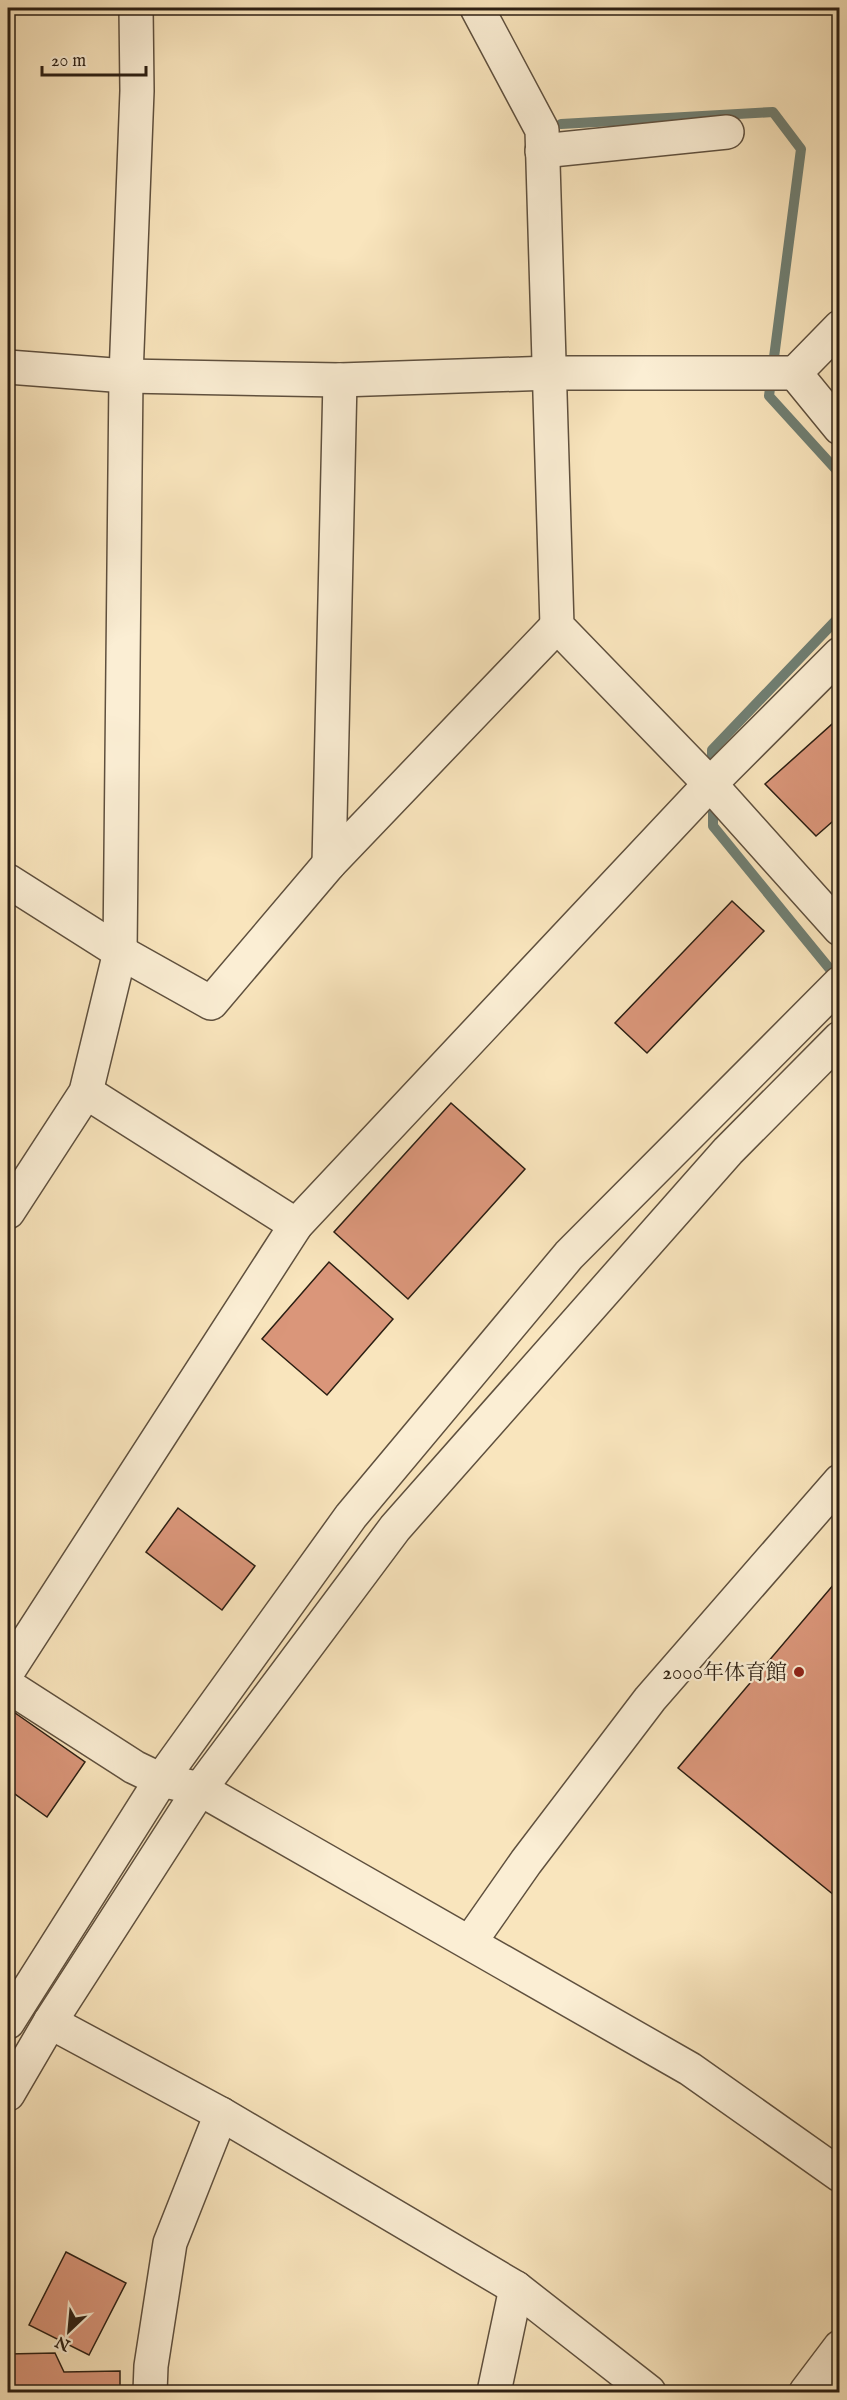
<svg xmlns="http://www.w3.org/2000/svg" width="847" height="2400" viewBox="0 0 847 2400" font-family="'IM FELL English','Noto Serif JP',serif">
  <rect width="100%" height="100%" fill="#f9e5bd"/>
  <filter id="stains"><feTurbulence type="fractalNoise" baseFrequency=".00333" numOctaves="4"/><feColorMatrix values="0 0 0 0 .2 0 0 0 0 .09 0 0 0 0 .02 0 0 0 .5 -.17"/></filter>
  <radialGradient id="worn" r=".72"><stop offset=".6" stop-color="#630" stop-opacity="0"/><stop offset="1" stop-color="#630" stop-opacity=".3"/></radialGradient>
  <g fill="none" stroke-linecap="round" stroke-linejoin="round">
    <!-- stream -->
    <g stroke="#707f73" stroke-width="10">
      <polyline points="561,124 773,112 801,149 769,396 840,474"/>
      <polyline points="712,772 712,750 840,616"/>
      <polyline points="713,800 713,826 838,979"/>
    </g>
  </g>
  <!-- building -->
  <g fill="#da967a" stroke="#2c1f13" stroke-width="1.5">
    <polygon points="840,717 840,815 816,836 765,784"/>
    <polygon points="732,901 764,931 647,1053 615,1023"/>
    <polygon points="451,1103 525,1169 408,1299 334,1232"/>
    <polygon points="329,1262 393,1319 327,1395 262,1339"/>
    <polygon points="178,1508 255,1566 222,1610 146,1552"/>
    <polygon points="840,1577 840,1900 678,1768"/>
    <polygon points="8,1708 85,1762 47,1817 8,1789"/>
    <polygon points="66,2252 126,2283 89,2355 29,2325"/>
    <polygon points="55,2353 64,2372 120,2371 120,2392 8,2392 8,2354"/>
  </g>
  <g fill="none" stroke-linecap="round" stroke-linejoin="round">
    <defs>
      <g id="minor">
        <polyline points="477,8 542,130 557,626 710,784 840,929"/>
        <polyline points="542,151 727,132"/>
        <polyline points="840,327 795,373 840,428"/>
        <polyline points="329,864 340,380"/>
        <polyline points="8,881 120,952 211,1003 329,864 557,626"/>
        <polyline points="86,1092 296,1225"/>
        <polyline points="8,1212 86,1092 120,952 126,376 137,91 136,8"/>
        <polyline points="8,1671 296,1225 710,784 840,654"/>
        <polyline points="8,1686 134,1767 161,1780 200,1789"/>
        <polyline points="470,1942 526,1862 650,1699 840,1481"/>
        <polyline points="50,2022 221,2114 516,2288 649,2392"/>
        <polyline points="150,2392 151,2366 170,2243 221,2114"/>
        <polyline points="494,2392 516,2288"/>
        <polyline points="806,2392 840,2347"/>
      </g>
      <g id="tertiary">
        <polyline points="8,367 126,376 340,380 551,373 795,373"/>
        <polyline points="200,1789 690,2069 840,2175"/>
        <polyline points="8,2022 161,1780 351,1516 569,1255 840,983"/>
        <polyline points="8,2094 50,2022 200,1789 395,1528 728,1151 840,1038"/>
      </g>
    </defs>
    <!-- minor casing -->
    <use href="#minor" stroke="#5f503e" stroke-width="36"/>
    <!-- tertiary casing -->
    <use href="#tertiary" stroke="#5f503e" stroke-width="36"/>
    <!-- minor -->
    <use href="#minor" stroke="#fbeed4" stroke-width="33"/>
    <!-- tertiary -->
    <use href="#tertiary" stroke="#fbeed4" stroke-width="33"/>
  </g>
  <!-- markers -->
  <circle fill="#8f2418" stroke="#fbeed4" stroke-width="2" cx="799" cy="1672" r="6"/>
  <g text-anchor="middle" stroke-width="4.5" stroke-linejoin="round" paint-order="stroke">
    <!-- poi labels -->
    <g font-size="21" fill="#2c1f13" stroke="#fbeed4" text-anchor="end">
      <text x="787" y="1679">2000年体育館</text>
    </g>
  </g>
  <!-- margin -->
  <rect width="847" height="2400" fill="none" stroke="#f9e5bd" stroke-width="30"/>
  <rect x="9" y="9" width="829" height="2382" fill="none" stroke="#2c1f13" stroke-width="3"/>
  <rect x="15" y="15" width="817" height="2370" fill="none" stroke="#2c1f13" stroke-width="1.5"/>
  <!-- north arrow -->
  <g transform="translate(69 2331) rotate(206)" stroke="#fbeed4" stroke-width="4.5" paint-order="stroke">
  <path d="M0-4.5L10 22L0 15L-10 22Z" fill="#2c1f13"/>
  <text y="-9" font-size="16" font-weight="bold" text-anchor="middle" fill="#2c1f13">N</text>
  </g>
  <!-- scale -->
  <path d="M42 66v9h104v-9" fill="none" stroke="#2c1f13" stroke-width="3"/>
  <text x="51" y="66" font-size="18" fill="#2c1f13" stroke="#fbeed4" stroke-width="4.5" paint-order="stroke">20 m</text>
  <rect width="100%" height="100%" filter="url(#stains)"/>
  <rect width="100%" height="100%" fill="url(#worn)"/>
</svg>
